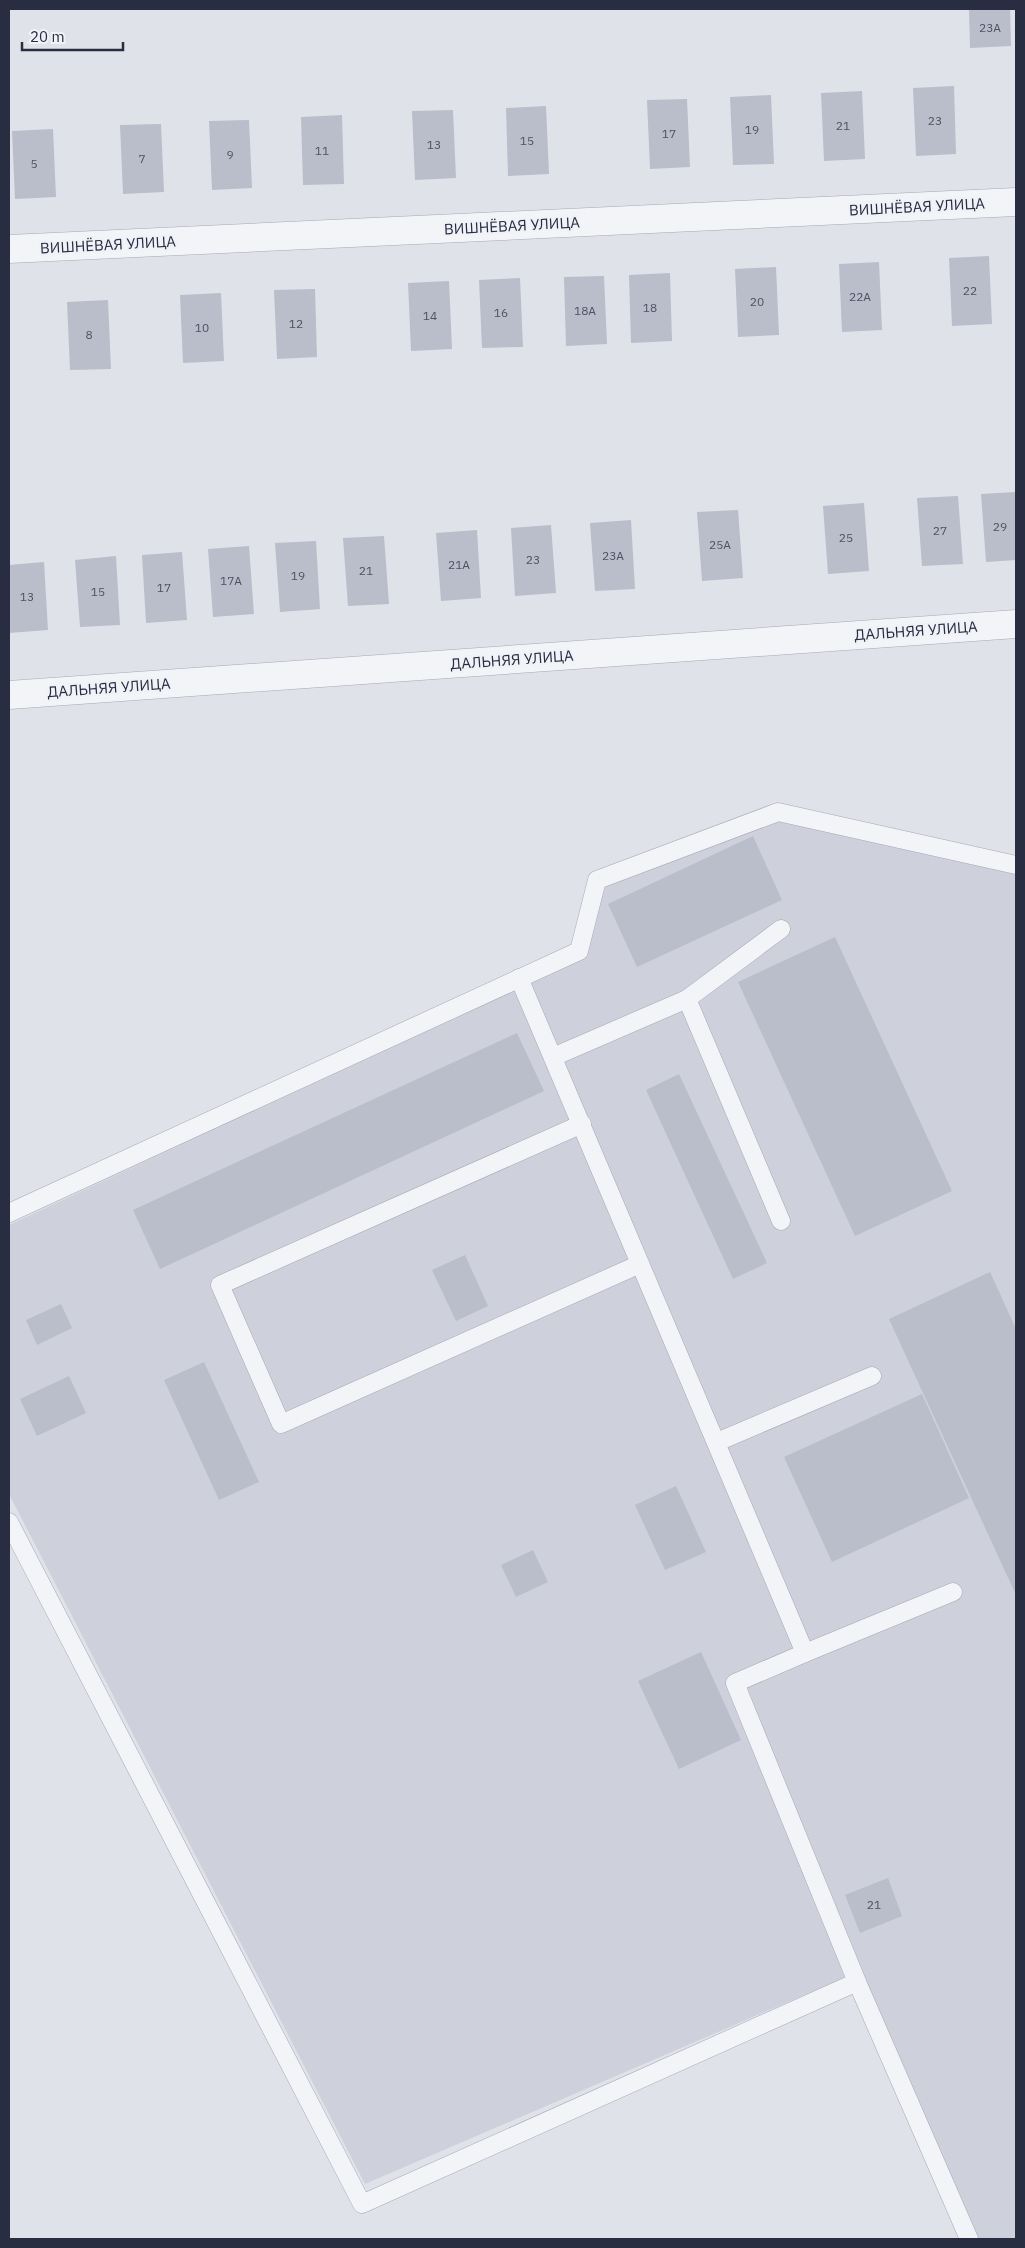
<svg xmlns="http://www.w3.org/2000/svg" width="1025" height="2248" viewBox="0 0 1025 2248" font-family="'IBM Plex Sans',sans-serif">
  <rect width="100%" height="100%" fill="#e0e2ea"/>
  <!-- built -->
  <polygon fill="#ced1dc" points="778,818 1016,870 1016,2239 976,2239 860,1971 365,2184 9,1494 9,1225 586,956 603,885"/>
  <!-- building -->
  <g fill="#babdca">
    <polygon points="969,9 1010,9 1011,46 970,48"/>
    <polygon points="954,86 956,154 916,156 913,88"/>
    <polygon points="862,91 865,159 824,161 821,93"/>
    <polygon points="771,95 774,164 733,165 730,97"/>
    <polygon points="687,99 690,167 650,169 647,100"/>
    <polygon points="546,106 549,174 508,176 506,108"/>
    <polygon points="453,110 456,178 415,180 412,111"/>
    <polygon points="342,115 344,184 303,185 301,117"/>
    <polygon points="249,120 252,188 212,190 209,121"/>
    <polygon points="161,124 164,192 123,194 120,125"/>
    <polygon points="53,129 56,197 15,199 12,131"/>
    <polygon points="989,256 992,324 952,326 949,258"/>
    <polygon points="879,262 882,330 842,332 839,264"/>
    <polygon points="776,267 779,335 738,337 735,269"/>
    <polygon points="670,273 672,341 631,343 629,275"/>
    <polygon points="604,276 607,344 566,346 564,277"/>
    <polygon points="520,278 523,347 482,348 479,280"/>
    <polygon points="449,281 452,349 411,351 408,283"/>
    <polygon points="315,289 317,357 277,359 274,290"/>
    <polygon points="221,293 224,361 183,363 180,295"/>
    <polygon points="108,300 111,369 70,370 67,302"/>
    <polygon points="1016,492 1016,560 986,562 981,494"/>
    <polygon points="958,496 963,564 922,566 917,498"/>
    <polygon points="864,503 869,571 828,574 823,506"/>
    <polygon points="738,510 743,578 702,581 697,512"/>
    <polygon points="631,520 635,589 595,591 590,523"/>
    <polygon points="551,525 556,593 515,596 511,528"/>
    <polygon points="477,530 481,598 441,601 436,533"/>
    <polygon points="384,536 389,604 348,606 343,538"/>
    <polygon points="316,541 320,609 280,612 275,543"/>
    <polygon points="249,546 254,614 213,617 208,549"/>
    <polygon points="182,552 187,620 146,623 142,555"/>
    <polygon points="116,556 120,625 80,627 75,560"/>
    <polygon points="44,562 48,630 9,633 9,565"/>
    <polygon points="753,836 782,900 637,967 608,904"/>
    <polygon points="835,937 952,1191 855,1236 738,982"/>
    <polygon points="517,1033 544,1091 160,1269 133,1210"/>
    <polygon points="679,1074 767,1263 733,1279 646,1090"/>
    <polygon points="465,1255 488,1306 456,1321 432,1270"/>
    <polygon points="990,1272 1016,1329 1016,1595 889,1319"/>
    <polygon points="61,1304 72,1328 37,1345 26,1320"/>
    <polygon points="204,1362 259,1482 219,1500 164,1380"/>
    <polygon points="69,1376 86,1413 37,1436 20,1399"/>
    <polygon points="922,1394 969,1498 832,1562 784,1457"/>
    <polygon points="676,1486 706,1552 665,1570 635,1505"/>
    <polygon points="533,1550 548,1582 516,1597 501,1565"/>
    <polygon points="701,1652 741,1740 679,1769 638,1681"/>
    <polygon points="888,1878 902,1916 860,1933 845,1895"/>
  </g>
  <g fill="none" stroke-linecap="round" stroke-linejoin="round">
    <defs>
      <g id="lane">
        <polyline points="519,978 805,1653 735,1683 857,1982"/>
        <polyline points="687,999 781,929"/>
        <polyline points="553,1057 687,999 781,1221"/>
        <polyline points="582,1124 220,1285 281,1424 640,1264"/>
        <polyline points="9,1213 579,951 597,880 778,812 1016,865"/>
        <polyline points="717,1442 872,1376"/>
        <polyline points="9,1522 362,2204 857,1982 969,2239"/>
        <polyline points="805,1653 953,1592"/>
      </g>
      <g id="street">
        <polyline points="9,249 1016,202"/>
        <polyline points="9,695 1016,624"/>
      </g>
    </defs>
    <!-- lane casing -->
    <use href="#lane" stroke="#a5a8b4" stroke-width="19"/>
    <!-- street casing -->
    <use href="#street" stroke="#a5a8b4" stroke-width="29"/>
    <!-- lane -->
    <use href="#lane" stroke="#f3f4f8" stroke-width="18"/>
    <!-- street -->
    <use href="#street" stroke="#f3f4f8" stroke-width="28"/>
  </g>
  <g text-anchor="middle" stroke-width="4.5" stroke-linejoin="round" paint-order="stroke">
    <!-- number labels -->
    <g font-size="12" fill="#4c5164">
      <text x="990" y="32">23А</text>
      <text x="935" y="125">23</text>
      <text x="843" y="130">21</text>
      <text x="752" y="134">19</text>
      <text x="669" y="138">17</text>
      <text x="527" y="145">15</text>
      <text x="434" y="149">13</text>
      <text x="322" y="155">11</text>
      <text x="230" y="159">9</text>
      <text x="142" y="163">7</text>
      <text x="34" y="168">5</text>
      <text x="970" y="295">22</text>
      <text x="860" y="301">22А</text>
      <text x="757" y="306">20</text>
      <text x="650" y="312">18</text>
      <text x="585" y="315">18А</text>
      <text x="501" y="317">16</text>
      <text x="430" y="320">14</text>
      <text x="296" y="328">12</text>
      <text x="202" y="332">10</text>
      <text x="89" y="339">8</text>
      <text x="1000" y="531">29</text>
      <text x="940" y="535">27</text>
      <text x="846" y="542">25</text>
      <text x="720" y="549">25А</text>
      <text x="613" y="560">23А</text>
      <text x="533" y="564">23</text>
      <text x="459" y="569">21А</text>
      <text x="366" y="575">21</text>
      <text x="298" y="580">19</text>
      <text x="231" y="585">17А</text>
      <text x="164" y="592">17</text>
      <text x="98" y="596">15</text>
      <text x="27" y="601">13</text>
      <text x="874" y="1909">21</text>
    </g>
    <!-- street labels -->
    <g font-size="15" fill="#282d42" stroke="#f0f2f7">
      <text transform="translate(917 207) rotate(-3)" y="5">ВИШНЁВАЯ УЛИЦА</text>
      <text transform="translate(512 226) rotate(-3)" y="5">ВИШНЁВАЯ УЛИЦА</text>
      <text transform="translate(108 245) rotate(-3)" y="5">ВИШНЁВАЯ УЛИЦА</text>
      <text transform="translate(916 631) rotate(-4)" y="5">ДАЛЬНЯЯ УЛИЦА</text>
      <text transform="translate(512 660) rotate(-4)" y="5">ДАЛЬНЯЯ УЛИЦА</text>
      <text transform="translate(109 688) rotate(-4)" y="5">ДАЛЬНЯЯ УЛИЦА</text>
    </g>
  </g>
  <!-- border -->
  <rect width="1025" height="2248" fill="none" stroke="#282d42" stroke-width="20"/>
  <!-- scale -->
  <path d="M22 42v8h101v-8" fill="none" stroke="#282d42" stroke-width="2.5"/>
  <text x="30" y="42" font-size="15" fill="#282d42" stroke="#f0f2f7" stroke-width="4" paint-order="stroke">20 m</text>
</svg>
